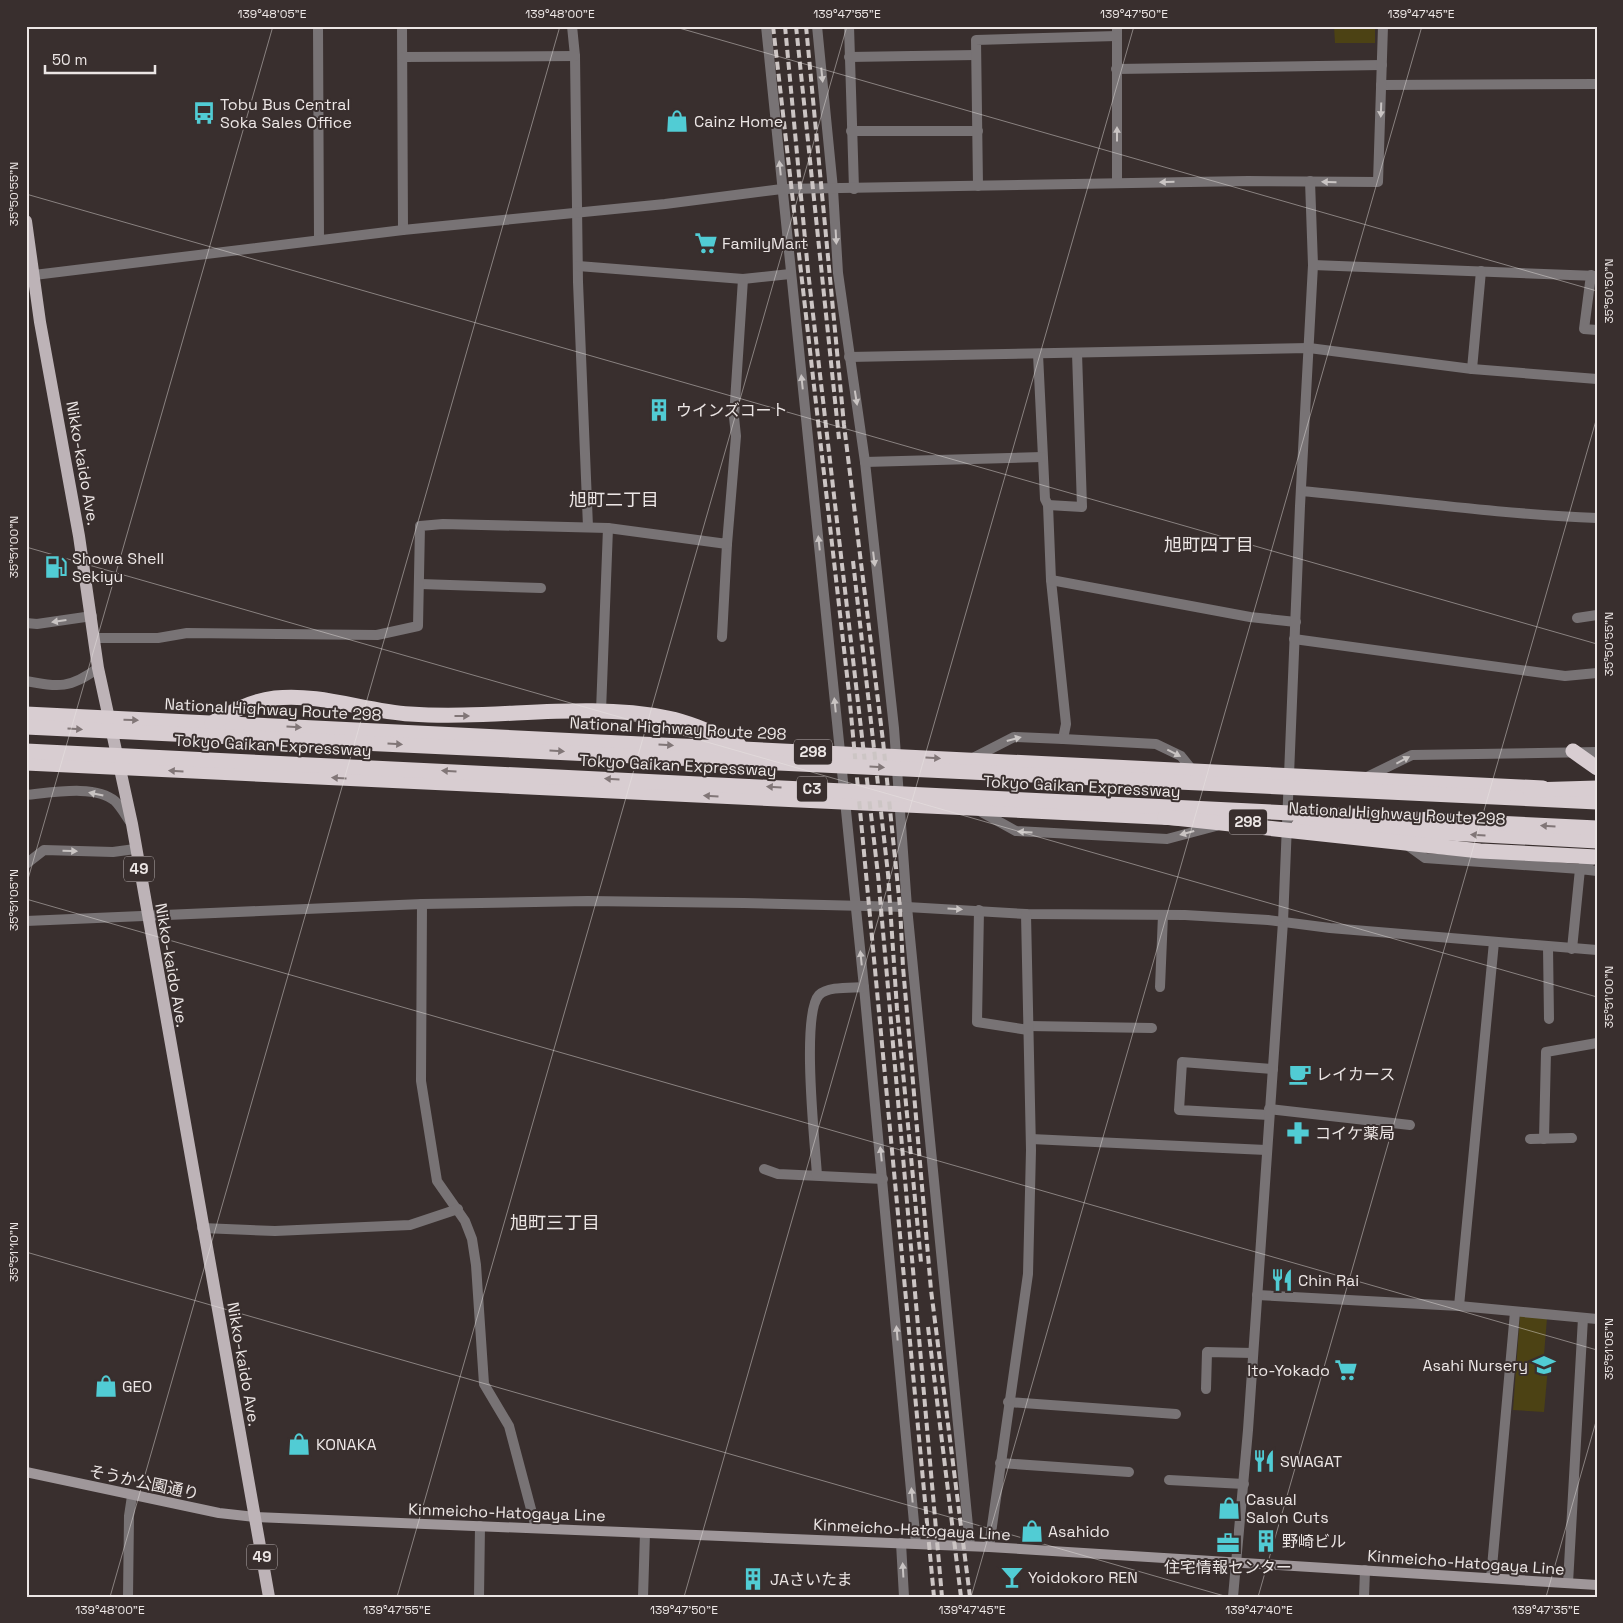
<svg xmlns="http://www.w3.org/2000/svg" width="1623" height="1623" viewBox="0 0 1623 1623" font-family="'Space Grotesk','Noto Sans JP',sans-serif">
  <rect width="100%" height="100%" fill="#392f2e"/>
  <!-- green -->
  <g fill="#4c4214">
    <polygon points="1334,26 1375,26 1375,43 1335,43"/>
    <polygon points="1520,1315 1547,1318 1544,1355 1549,1356 1544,1412 1513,1410"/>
  </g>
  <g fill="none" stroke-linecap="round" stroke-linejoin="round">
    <!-- street -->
    <g stroke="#787375" stroke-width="10">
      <polyline points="318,26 319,240"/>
      <polyline points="402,26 403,230"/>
      <polyline points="572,26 575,56 578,282 588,527"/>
      <polyline points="766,26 864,987 916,1544"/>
      <polyline points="817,26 833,189 838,273 865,462 894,728 907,907 970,1546"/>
      <polyline points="849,26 854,189"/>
      <polyline points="403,57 575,56"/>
      <polyline points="849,57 976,55"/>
      <polyline points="1116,69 1382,65"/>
      <polyline points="1381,85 1597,84"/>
      <polyline points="851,131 978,131"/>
      <polyline points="1117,183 1117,26"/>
      <polyline points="978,186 976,40 1117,36"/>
      <polyline points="1313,265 1597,276"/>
      <polyline points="578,266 743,279 790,274"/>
      <polyline points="1591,275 1584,329 1597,330"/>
      <polyline points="26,276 403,230 665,204 782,189 1248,181 1378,182 1383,26"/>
      <polyline points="1038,354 1045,499 1048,505 1051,580 1066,724 1063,739"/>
      <polyline points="849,357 1309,348 1472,369 1597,379"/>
      <polyline points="1472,369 1481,271"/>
      <polyline points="865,462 1042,457"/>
      <path d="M1301 491C1399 500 1498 514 1597 518"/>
      <polyline points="1048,505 1082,507 1077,353"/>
      <polyline points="1051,580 1250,617 1296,622"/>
      <polyline points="420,584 541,588"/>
      <polyline points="1577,618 1597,615"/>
      <polyline points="26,623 37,624 92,616"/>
      <polyline points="722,637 727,544"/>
      <polyline points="94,638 158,638 187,633 377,635 418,626 420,526 443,524 608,528 727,544 736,436 734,417 743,279"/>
      <polyline points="1294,639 1565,676 1597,673"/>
      <path d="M26 681C59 687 70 689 98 668"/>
      <polyline points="601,711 608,528"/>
      <polyline points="971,759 1014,737 1063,739 1156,744 1181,756 1193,771"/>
      <polyline points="1365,778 1412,755 1597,752"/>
      <path d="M26 795C50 793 95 784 115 801 121 807 126 816 131 823"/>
      <polyline points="978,810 1016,831 1167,839 1216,826"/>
      <polyline points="1407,845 1425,858 1580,869 1596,857"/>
      <polyline points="26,864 44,850 113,852 135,849"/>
      <polyline points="422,904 421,1081 437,1181 465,1221 472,1239 476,1265 484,1384 509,1426 536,1528"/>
      <polyline points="979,910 977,1022 1028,1030"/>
      <polyline points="26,921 422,904 588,901 744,903 907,907 1026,914 1185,915 1268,920 1330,928 1597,950"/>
      <polyline points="1548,947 1549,1019"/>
      <polyline points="1572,949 1580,869 1597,871"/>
      <polyline points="1160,987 1163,915"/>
      <polyline points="1028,1026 1152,1028"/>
      <polyline points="1269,1109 1410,1125"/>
      <polyline points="1269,1115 1179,1110 1182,1062 1273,1069"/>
      <polyline points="1031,1139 1266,1150"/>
      <polyline points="1530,1139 1572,1138"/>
      <polyline points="1544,1139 1546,1052 1597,1043"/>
      <polyline points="764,1169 778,1174 883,1179"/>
      <path d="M817 1175C815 1144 801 1014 819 995 828 986 852 988 864 987"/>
      <polyline points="202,1228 275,1231 410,1225 458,1209"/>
      <polyline points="1257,1295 1459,1306 1597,1319"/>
      <polyline points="1459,1306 1494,942"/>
      <polyline points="1206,1389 1207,1352 1253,1353"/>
      <polyline points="1008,1402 1176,1414"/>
      <polyline points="1000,1463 1129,1472"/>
      <polyline points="1169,1480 1244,1484"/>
      <polyline points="901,1543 904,1597"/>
      <polyline points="989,1547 1028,1274 1031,1150 1026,914"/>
      <polyline points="1491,1578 1515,1312"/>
      <polyline points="1568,1583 1583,1318"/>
      <polyline points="128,1597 129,1516 132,1496"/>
      <polyline points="479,1597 480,1526"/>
      <polyline points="643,1597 645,1533"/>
      <polyline points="1233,1597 1248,1430 1283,922 1300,506 1313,265 1310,181"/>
      <polyline points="1364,1597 1365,1570"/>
    </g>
    <!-- secondary -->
    <polyline stroke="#9f979a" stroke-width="10" points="26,1472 219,1513 255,1517 989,1547 1597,1585"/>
    <!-- primary -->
    <polyline stroke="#bdb3b7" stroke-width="12" points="26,221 40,322 79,536 98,668 132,824 269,1597"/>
    <!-- highway -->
    <g stroke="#d8cdd1" stroke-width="15">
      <polyline points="26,714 1543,788"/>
      <path d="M212 723C233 711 251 701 275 698 320 693 365 711 410 714 496 720 583 701 668 718 693 723 716 735 739 745"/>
      <polyline points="1573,751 1597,768"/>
      <polyline points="26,763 1178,818"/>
      <polyline points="1299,825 1597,841"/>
    </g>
    <!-- rail -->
    <g stroke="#ccc5c4" stroke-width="4" stroke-dasharray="8 4" stroke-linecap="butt">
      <polyline points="773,26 849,693 934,1597"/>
      <polyline points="785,26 808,271 878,875 942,1597"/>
      <polyline points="796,26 839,439"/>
      <polyline points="806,26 844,425 883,741 900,907 903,967 931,1290 970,1597"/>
      <polyline points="853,561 888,874 897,1009 921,1262"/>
      <polyline points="928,1327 961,1597"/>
    </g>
    <!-- highway-bridge -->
    <g stroke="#d8cdd1" stroke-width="15">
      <polyline points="26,727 1597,802"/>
      <polyline points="26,751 1597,828"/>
      <polyline points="1530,790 1597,788"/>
      <polyline points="1165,817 1480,851 1597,857"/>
    </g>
  </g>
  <!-- one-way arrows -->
  <defs><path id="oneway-solid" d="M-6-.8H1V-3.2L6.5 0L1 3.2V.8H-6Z" transform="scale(1.25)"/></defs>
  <g fill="#c9c4c3">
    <use href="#oneway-solid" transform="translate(822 75) rotate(84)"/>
    <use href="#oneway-solid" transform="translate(1381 110) rotate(92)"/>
    <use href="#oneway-solid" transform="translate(1117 134) rotate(-90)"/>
    <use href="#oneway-solid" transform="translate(780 168) rotate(-96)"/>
    <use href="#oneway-solid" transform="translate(1167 182) rotate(179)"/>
    <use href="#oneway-solid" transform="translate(1329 182) rotate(-179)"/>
    <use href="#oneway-solid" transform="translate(836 237) rotate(87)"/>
    <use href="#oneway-solid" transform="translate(802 382) rotate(-96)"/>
    <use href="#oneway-solid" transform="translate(856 398) rotate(81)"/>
    <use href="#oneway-solid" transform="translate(819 543) rotate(-96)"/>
    <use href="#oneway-solid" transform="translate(874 559) rotate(83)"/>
    <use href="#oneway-solid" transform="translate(59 621) rotate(172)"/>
    <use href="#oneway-solid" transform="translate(835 705) rotate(-96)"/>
    <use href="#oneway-solid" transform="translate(1014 739) rotate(-15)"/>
    <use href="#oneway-solid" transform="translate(1174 753) rotate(27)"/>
    <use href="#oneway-solid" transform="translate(1403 760) rotate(-28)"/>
    <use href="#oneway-solid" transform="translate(96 794) rotate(-168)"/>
    <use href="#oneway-solid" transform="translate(1025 832) rotate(-177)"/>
    <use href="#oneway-solid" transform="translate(1187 833) rotate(165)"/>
    <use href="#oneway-solid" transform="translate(70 851) rotate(2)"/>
    <use href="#oneway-solid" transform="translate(955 909) rotate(3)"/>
    <use href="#oneway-solid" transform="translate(861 958) rotate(-96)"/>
    <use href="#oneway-solid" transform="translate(881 1154) rotate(-96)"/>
    <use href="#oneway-solid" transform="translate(897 1333) rotate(-95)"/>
    <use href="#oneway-solid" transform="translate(912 1495) rotate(-95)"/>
    <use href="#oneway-solid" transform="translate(903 1570) rotate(-93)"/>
  </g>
  <g fill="#817677">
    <use href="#oneway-solid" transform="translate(462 716)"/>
    <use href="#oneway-solid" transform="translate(131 720) rotate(2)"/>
    <use href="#oneway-solid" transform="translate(294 727) rotate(3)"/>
    <use href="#oneway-solid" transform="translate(75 729) rotate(3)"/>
    <use href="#oneway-solid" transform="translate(395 744) rotate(3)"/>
    <use href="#oneway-solid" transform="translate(666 745) rotate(3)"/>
    <use href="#oneway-solid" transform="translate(557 751) rotate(3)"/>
    <use href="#oneway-solid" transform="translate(933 758) rotate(3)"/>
    <use href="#oneway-solid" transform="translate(877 767) rotate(3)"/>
    <use href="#oneway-solid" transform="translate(176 771) rotate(-177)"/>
    <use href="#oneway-solid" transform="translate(449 771) rotate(-177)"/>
    <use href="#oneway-solid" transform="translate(339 778) rotate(-177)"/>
    <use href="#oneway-solid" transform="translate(612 779) rotate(-177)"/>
    <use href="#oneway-solid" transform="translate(774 787) rotate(-177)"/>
    <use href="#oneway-solid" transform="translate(711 796) rotate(-177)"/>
    <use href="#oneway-solid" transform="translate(1548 826) rotate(-177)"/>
    <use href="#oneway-solid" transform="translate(1478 835) rotate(-177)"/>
  </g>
  <!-- ticks -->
  <path fill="none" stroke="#ece6e5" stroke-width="1" stroke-opacity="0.45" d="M672 26 1597 291M26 194 1597 644M26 547 1597 997M26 886 273 26M26 899 1597 1350M26 1252 1228 1597M110 1597 560 26M397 1597 847 26M684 1597 1134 26M971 1597 1422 26M1258 1597 1597 417M1546 1597 1597 1418"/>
  <!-- icons -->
  <defs>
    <symbol id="bus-bare" viewBox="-9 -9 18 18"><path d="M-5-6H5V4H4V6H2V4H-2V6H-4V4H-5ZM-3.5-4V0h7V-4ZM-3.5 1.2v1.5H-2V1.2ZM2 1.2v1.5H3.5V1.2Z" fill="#51ccd4" stroke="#392f2e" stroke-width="2.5" paint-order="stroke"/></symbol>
    <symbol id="shop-bare" viewBox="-9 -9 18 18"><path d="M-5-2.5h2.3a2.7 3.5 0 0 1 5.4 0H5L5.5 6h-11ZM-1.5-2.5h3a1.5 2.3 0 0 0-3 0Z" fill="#51ccd4" stroke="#392f2e" stroke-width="2.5" paint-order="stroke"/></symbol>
    <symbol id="supermarket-bare" viewBox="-9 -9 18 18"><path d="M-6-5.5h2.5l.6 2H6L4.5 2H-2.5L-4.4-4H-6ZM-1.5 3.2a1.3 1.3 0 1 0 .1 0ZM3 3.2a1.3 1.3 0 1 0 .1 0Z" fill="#51ccd4" stroke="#392f2e" stroke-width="2.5" paint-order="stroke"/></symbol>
    <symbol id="building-bare" viewBox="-9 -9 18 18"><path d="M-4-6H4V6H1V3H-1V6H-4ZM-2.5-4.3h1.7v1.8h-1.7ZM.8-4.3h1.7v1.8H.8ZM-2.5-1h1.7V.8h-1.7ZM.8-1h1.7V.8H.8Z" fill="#51ccd4" stroke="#392f2e" stroke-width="2.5" paint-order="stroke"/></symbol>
    <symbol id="fuel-bare" viewBox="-9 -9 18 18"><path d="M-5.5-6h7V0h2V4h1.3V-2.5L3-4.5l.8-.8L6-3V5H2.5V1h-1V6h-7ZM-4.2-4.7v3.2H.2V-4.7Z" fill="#51ccd4" stroke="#392f2e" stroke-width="2.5" paint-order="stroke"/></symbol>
    <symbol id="cafe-bare" viewBox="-9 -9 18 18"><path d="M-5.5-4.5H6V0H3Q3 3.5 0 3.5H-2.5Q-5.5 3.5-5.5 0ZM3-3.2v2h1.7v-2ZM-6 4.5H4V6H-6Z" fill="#51ccd4" stroke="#392f2e" stroke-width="2.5" paint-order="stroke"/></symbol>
    <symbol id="pharmacy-bare" viewBox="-9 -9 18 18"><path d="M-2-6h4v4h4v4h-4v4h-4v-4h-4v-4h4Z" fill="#51ccd4" stroke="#392f2e" stroke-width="2.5" paint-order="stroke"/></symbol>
    <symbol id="restaurant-bare" viewBox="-9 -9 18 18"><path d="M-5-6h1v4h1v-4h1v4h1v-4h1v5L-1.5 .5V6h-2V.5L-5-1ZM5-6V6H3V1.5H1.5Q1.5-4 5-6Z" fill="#51ccd4" stroke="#392f2e" stroke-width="2.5" paint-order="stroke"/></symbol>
    <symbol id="school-bare" viewBox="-9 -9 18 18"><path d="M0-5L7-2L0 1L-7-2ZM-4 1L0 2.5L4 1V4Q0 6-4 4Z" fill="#51ccd4" stroke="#392f2e" stroke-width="2.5" paint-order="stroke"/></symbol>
    <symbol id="office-bare" viewBox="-9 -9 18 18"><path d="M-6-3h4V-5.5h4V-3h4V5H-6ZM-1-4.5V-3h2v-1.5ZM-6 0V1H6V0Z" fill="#51ccd4" stroke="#392f2e" stroke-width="2.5" paint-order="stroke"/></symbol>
    <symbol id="bar-bare" viewBox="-9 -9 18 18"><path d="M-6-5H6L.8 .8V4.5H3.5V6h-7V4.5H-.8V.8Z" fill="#51ccd4" stroke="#392f2e" stroke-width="2.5" paint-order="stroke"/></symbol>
  </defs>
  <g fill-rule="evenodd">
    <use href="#bus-bare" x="188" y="97" width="32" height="32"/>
    <use href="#shop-bare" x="661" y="105" width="32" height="32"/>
    <use href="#supermarket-bare" x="690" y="227" width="32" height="32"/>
    <use href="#building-bare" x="643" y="394" width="32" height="32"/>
    <use href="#fuel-bare" x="40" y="551" width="32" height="32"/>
    <use href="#cafe-bare" x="1284" y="1058" width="32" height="32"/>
    <use href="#pharmacy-bare" x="1282" y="1117" width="32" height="32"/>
    <use href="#restaurant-bare" x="1266" y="1264" width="32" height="32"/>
    <use href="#school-bare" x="1528" y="1349" width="32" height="32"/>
    <use href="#supermarket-bare" x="1330" y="1354" width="32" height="32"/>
    <use href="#shop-bare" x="90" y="1370" width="32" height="32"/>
    <use href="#shop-bare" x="283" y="1428" width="32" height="32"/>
    <use href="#restaurant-bare" x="1248" y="1445" width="32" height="32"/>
    <use href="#shop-bare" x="1213" y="1492" width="32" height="32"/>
    <use href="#shop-bare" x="1016" y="1515" width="32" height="32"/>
    <use href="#building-bare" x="1250" y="1525" width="32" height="32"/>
    <use href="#office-bare" x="1212" y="1527" width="32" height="32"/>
    <use href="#bar-bare" x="996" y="1561" width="32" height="32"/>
    <use href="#building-bare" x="737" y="1563" width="32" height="32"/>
  </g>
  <g text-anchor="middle" stroke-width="4" stroke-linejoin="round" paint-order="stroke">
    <!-- shield labels -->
    <g fill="#392f2e" stroke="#b6afae" stroke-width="1">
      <rect x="794" y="739.5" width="38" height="25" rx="4"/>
      <rect x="797" y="776.5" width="30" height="25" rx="4"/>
      <rect x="1229" y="809.5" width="38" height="25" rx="4"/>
      <rect x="124" y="856.5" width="30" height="25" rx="4"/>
      <rect x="247" y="1544.5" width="30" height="25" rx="4"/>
    </g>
    <g font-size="15" font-weight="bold" fill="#ece6e5">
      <text x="813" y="757">298</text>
      <text x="812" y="794">C3</text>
      <text x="1248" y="827">298</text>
      <text x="139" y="874">49</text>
      <text x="262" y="1562">49</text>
    </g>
    <!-- poi labels -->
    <g font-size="16" fill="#ece6e5" stroke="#392f2e" text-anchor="start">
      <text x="220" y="110">Tobu Bus Central<tspan x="220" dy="18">Soka Sales Office</tspan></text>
      <text x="694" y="127">Cainz Home</text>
      <text x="722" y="249">FamilyMart</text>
      <text x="676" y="416">ウインズコート</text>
      <text x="72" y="564">Showa Shell<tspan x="72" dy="18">Sekiyu</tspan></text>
      <text x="1316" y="1080">レイカース</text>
      <text x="1315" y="1139">コイケ薬局</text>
      <text x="1298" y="1286">Chin Rai</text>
      <text x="1528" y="1371" text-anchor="end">Asahi Nursery</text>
      <text x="1330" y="1376" text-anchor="end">Ito-Yokado</text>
      <text x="122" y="1392">GEO</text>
      <text x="316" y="1450">KONAKA</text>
      <text x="1280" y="1467">SWAGAT</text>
      <text x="1246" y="1505">Casual<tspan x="1246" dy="18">Salon Cuts</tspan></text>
      <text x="1048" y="1537">Asahido</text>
      <text x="1282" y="1547">野崎ビル</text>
      <text x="1228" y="1573" text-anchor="middle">住宅情報センター</text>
      <text x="1028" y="1583">Yoidokoro REN</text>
      <text x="770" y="1585">JAさいたま</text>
    </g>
    <!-- street labels -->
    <g font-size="16" fill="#ece6e5" stroke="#392f2e">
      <text transform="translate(83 463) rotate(80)" y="6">Nikko-kaido Ave.</text>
      <text transform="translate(273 709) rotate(3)" y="6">National Highway Route 298</text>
      <text transform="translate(678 728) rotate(3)" y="6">National Highway Route 298</text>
      <text transform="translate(273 745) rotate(3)" y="6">Tokyo Gaikan Expressway</text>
      <text transform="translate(678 765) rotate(3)" y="6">Tokyo Gaikan Expressway</text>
      <text transform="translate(1082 786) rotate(3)" y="6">Tokyo Gaikan Expressway</text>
      <text transform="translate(1397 813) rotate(3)" y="6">National Highway Route 298</text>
      <text transform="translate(172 965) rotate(80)" y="6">Nikko-kaido Ave.</text>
      <text transform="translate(244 1364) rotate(80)" y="6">Nikko-kaido Ave.</text>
      <text transform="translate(144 1482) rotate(12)" y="6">そうか公園通り</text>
      <text transform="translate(507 1512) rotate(2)" y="6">Kinmeicho-Hatogaya Line</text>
      <text transform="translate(912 1529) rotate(3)" y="6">Kinmeicho-Hatogaya Line</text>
      <text transform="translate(1466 1562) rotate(4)" y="6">Kinmeicho-Hatogaya Line</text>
    </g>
    <!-- neighbourhood labels -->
    <g font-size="18" fill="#ece6e5" stroke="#392f2e">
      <text x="614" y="506">旭町二丁目</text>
      <text x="1209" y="551">旭町四丁目</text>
      <text x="555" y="1229">旭町三丁目</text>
    </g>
  </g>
  <!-- border -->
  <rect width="1623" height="1623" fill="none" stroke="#392f2e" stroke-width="55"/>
  <!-- scale -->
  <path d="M45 65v8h110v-8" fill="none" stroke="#ece6e5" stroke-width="2.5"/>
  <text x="52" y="65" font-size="15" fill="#ece6e5" stroke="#392f2e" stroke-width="4" paint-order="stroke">50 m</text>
  <rect x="28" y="28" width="1568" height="1568" fill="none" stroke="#ece6e5" stroke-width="2"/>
  <g font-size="12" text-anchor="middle" fill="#ece6e5">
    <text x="272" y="18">139°48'05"E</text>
    <text x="560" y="18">139°48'00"E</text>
    <text x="847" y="18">139°47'55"E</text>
    <text x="1134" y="18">139°47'50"E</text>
    <text x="1421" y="18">139°47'45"E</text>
    <text transform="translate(14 194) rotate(-90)" y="4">35°50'55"N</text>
    <text transform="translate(1609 291) rotate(-90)" y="4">35°50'50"N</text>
    <text transform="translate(14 547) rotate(-90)" y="4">35°51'00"N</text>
    <text transform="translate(1609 644) rotate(-90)" y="4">35°50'55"N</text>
    <text transform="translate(14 900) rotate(-90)" y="4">35°51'05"N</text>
    <text transform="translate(1609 997) rotate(-90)" y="4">35°51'00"N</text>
    <text transform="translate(14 1252) rotate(-90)" y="4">35°51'10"N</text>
    <text transform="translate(1609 1349) rotate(-90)" y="4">35°51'05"N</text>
    <text x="110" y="1614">139°48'00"E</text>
    <text x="397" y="1614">139°47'55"E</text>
    <text x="684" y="1614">139°47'50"E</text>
    <text x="972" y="1614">139°47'45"E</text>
    <text x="1259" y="1614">139°47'40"E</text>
    <text x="1546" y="1614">139°47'35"E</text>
  </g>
</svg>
